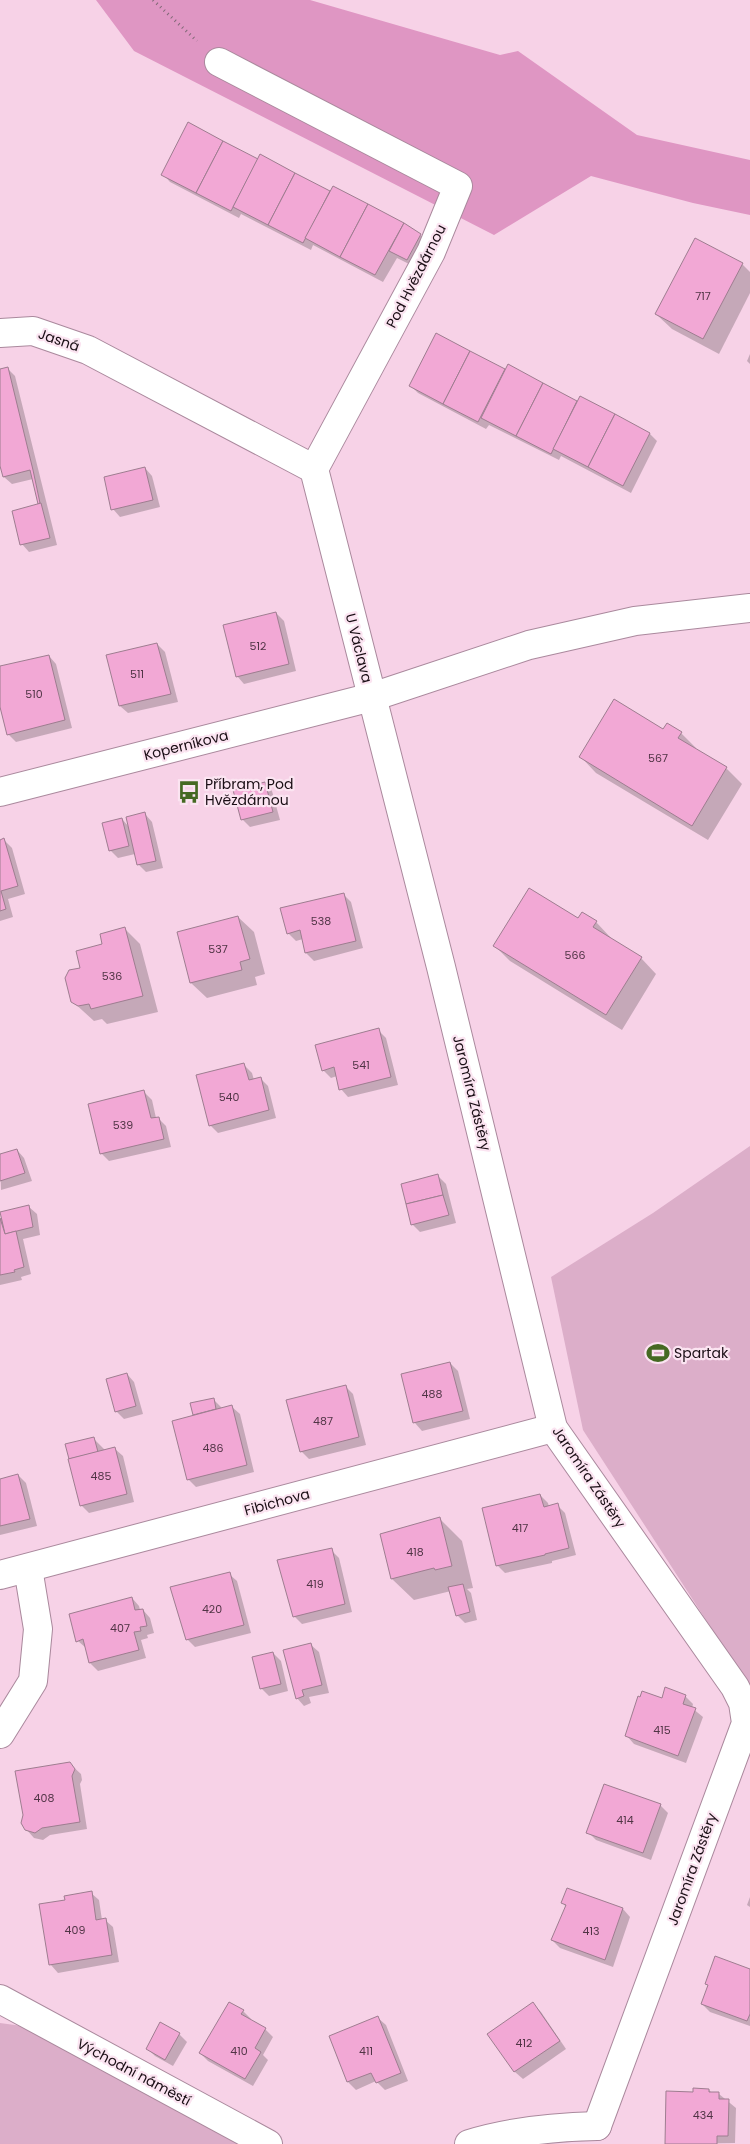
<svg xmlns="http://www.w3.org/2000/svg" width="750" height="2144" viewBox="0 0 750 2144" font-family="Poppins,sans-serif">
  <rect width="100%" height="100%" fill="#f7d2e7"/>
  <!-- green -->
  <g fill="#dcaec9">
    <polygon points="750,1146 750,1688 583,1430 551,1277 653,1213"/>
    <polygon points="0,2023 22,2026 244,2144 0,2144"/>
  </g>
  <!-- forest -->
  <polygon fill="#df96c3" points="96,0 310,0 500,55 518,51 637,135 750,160 750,215 693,203 591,176 494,235 134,51"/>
  <!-- shadow -->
  <g fill="#0003">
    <polygon points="261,156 331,193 334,188 420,235 428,243 415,267 397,258 383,282 313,245 311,250 241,214 239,218 170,182 163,174 258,160"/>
    <polygon points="742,264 750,272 750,293 719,354 672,329 656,314"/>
    <polygon points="436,334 506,371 508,366 578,403 580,398 650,434 657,441 631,493 561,456 559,460 489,425 486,429 418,393 410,385"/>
    <polygon points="750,354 750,364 747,361"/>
    <polygon points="7,368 15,376 57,545 29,552 22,544 39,505 33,479 12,484 4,477 0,460 0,370"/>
    <polygon points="145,468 152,476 160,507 120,517 113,509"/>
    <polygon points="276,613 284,621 296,671 244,684 237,676"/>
    <polygon points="157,644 165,652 178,702 128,713 120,706"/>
    <polygon points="49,656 56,664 72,728 16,742 8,734 0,702 0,668"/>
    <polygon points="663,730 681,733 696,748 695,750 726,768 742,784 708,840 596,773 581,757"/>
    <polygon points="264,784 272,791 280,820 250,827 242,819"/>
    <polygon points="145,814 152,822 163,868 146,872 138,864 135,854 118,858 110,850 122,819 129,827"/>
    <polygon points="4,840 12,848 25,894 8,899 13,917 0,921 0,841"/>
    <polygon points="343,894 351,902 363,948 314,961 306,953 303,939 296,941 288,933"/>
    <polygon points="238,917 254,932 265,974 255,977 257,985 207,998 191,983 178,933"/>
    <polygon points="579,920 596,922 611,938 610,940 641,958 656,974 622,1030 510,961 495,946"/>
    <polygon points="124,928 140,944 158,1012 107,1024 102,1019 94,1021 72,1001 82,969 104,945"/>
    <polygon points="378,1030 386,1038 398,1085 348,1097 341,1089 337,1076 331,1078 323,1070"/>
    <polygon points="244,1065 252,1073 254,1080 260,1078 268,1086 276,1118 218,1133 210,1125"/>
    <polygon points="144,1092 152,1100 156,1118 158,1118 166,1126 171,1147 109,1161 101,1153"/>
    <polygon points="17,1150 24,1158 32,1181 1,1190 0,1155"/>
    <polygon points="438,1176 446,1184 456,1223 420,1232 412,1224"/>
    <polygon points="29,1207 37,1214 40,1235 23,1239 31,1274 21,1277 22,1280 0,1285 0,1219"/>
    <polygon points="450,1363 458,1371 470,1419 422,1431 415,1423 403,1375"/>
    <polygon points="127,1374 134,1382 143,1414 124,1419 116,1411"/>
    <polygon points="345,1386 353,1394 366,1445 309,1459 301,1451"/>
    <polygon points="213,1399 223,1409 232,1407 240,1414 254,1472 196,1487 188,1479 195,1416 194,1414"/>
    <polygon points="93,1438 106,1451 115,1449 123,1456 134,1502 89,1513 81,1505"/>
    <polygon points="18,1475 26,1483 37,1526 0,1535 0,1480"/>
    <polygon points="540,1495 548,1503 549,1507 557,1505 565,1513 576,1555 552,1561 552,1563 505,1573 497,1565"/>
    <polygon points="440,1519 462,1541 473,1588 467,1589 471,1593 477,1620 465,1623 457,1615 451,1591 414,1600 392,1579"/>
    <polygon points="331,1550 339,1558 352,1612 302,1624 294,1616"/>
    <polygon points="229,1574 237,1581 251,1633 195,1647 187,1639"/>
    <polygon points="132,1598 139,1606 140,1610 143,1610 150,1618 154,1633 147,1635 148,1638 141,1640 146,1658 98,1671 90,1663 86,1648 78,1641"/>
    <polygon points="311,1645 319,1652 329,1693 309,1697 311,1703 304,1706 297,1698"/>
    <polygon points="273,1653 281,1661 288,1691 269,1696 261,1688"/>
    <polygon points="685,1696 693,1704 692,1708 703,1717 686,1763 634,1744 627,1736 662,1699"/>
    <polygon points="70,1764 81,1774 82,1780 80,1784 87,1829 50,1835 43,1840 34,1838 26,1829"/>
    <polygon points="660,1805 668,1813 651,1860 596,1840 588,1832"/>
    <polygon points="568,1890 623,1909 630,1917 613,1967 560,1948 552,1940 566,1907 562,1902"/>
    <polygon points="91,1893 99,1900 102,1920 105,1920 113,1927 119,1962 58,1973 51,1965 40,1905 66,1901"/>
    <polygon points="750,1897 750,1907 747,1905"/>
    <polygon points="750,1970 750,2026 710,2012 702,2004"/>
    <polygon points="533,2004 541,2012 566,2049 523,2079 515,2072 489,2035"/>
    <polygon points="243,2011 251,2019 250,2020 265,2029 273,2037 263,2055 268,2060 253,2086 208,2061 200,2053"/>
    <polygon points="378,2018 386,2025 408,2081 385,2090 376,2081 356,2090 348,2082 330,2037"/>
    <polygon points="179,2034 187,2042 173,2066 155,2056 147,2048"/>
    <polygon points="709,2090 712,2093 719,2094 736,2108 735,2143 667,2144 694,2093"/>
  </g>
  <!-- building -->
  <g fill="#f2a8d5" stroke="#9e7d90">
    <polygon points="188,122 223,141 196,193 161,175"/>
    <polygon points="223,141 258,159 231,211 196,193"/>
    <polygon points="260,154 295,173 268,225 233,207"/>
    <polygon points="295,173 330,191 303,243 268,225"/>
    <polygon points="333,186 368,204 340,257 305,238"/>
    <polygon points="368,204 404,223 375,275 340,257"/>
    <polygon points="404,223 421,234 407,260 389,251"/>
    <polygon points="695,238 743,263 703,339 655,314"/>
    <polygon points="436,333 470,351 443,404 409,386"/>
    <polygon points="470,351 505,369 478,422 443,404"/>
    <polygon points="508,364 543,383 516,436 481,418"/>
    <polygon points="8,367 33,470 40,503 38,504 30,470 3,477 0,466 0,369"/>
    <polygon points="543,383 577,401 551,454 516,436"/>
    <polygon points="580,396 615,414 588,467 553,449"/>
    <polygon points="615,414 650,433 623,486 588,467"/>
    <polygon points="145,467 153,500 111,510 104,477"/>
    <polygon points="41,503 50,538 20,545 12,511"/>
    <polygon points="276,612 289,664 236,677 223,625"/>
    <polygon points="157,643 171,694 119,706 106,655"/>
    <polygon points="49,655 65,720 7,735 0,707 0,666"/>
    <polygon points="614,699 663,729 667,723 682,732 678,738 727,767 692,826 579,757"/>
    <polygon points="265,782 273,812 241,820 233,790"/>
    <polygon points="145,812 156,861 137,865 126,817"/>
    <polygon points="122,818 129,846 109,851 102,823"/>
    <polygon points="4,838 18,886 1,891 6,909 0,911 0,840"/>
    <polygon points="529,888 578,918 582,912 597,921 593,927 642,957 606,1015 493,946"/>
    <polygon points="344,893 356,941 305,953 300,930 287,934 280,908"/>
    <polygon points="238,916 250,959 240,962 242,970 190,983 177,932"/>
    <polygon points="125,927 143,996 91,1009 89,1004 78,1006 71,1002 65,978 69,970 80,968 76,951 102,944 100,934"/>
    <polygon points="379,1028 391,1077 339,1090 334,1067 322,1071 315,1045"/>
    <polygon points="244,1063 249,1080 261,1077 269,1110 209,1126 196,1075"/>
    <polygon points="144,1090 151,1118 159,1117 164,1139 100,1154 88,1104"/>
    <polygon points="17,1149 25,1173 0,1181 0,1154"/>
    <polygon points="438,1174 443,1195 406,1204 401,1184"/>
    <polygon points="443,1195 449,1215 411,1225 406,1204"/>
    <polygon points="29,1205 33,1227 5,1234 0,1212"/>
    <polygon points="0,1218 5,1234 16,1231 24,1267 14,1270 15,1272 0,1275"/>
    <polygon points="450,1362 463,1411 413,1423 401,1374"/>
    <polygon points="127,1373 136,1406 115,1412 106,1379"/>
    <polygon points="346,1385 359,1437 300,1452 286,1400"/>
    <polygon points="214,1398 216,1409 193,1415 190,1403"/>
    <polygon points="232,1405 247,1465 187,1480 172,1421"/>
    <polygon points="94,1437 98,1452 69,1459 65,1444"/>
    <polygon points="115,1447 127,1494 80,1506 68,1459"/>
    <polygon points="18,1474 30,1519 0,1526 0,1479"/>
    <polygon points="540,1494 544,1507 558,1503 569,1548 545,1554 545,1555 496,1566 482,1508"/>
    <polygon points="440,1517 452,1566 435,1570 434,1568 391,1579 380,1534"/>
    <polygon points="332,1548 345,1604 293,1617 277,1560"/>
    <polygon points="230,1572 244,1625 186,1640 170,1587"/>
    <polygon points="463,1584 470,1612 456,1616 448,1587"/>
    <polygon points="132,1597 135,1610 143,1609 147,1626 140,1627 141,1631 134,1632 139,1650 89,1663 83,1639 76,1642 69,1614"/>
    <polygon points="311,1643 322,1685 302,1690 304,1696 296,1699 283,1650"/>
    <polygon points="273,1652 281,1684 260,1689 252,1657"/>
    <polygon points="665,1687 686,1695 683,1704 696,1708 678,1756 625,1736 638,1696 640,1697 642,1691 662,1698"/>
    <polygon points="70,1762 75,1769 72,1776 80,1822 42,1828 35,1833 25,1830 21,1823 23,1815 15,1771"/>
    <polygon points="604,1784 661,1804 643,1853 586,1833"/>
    <polygon points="567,1888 623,1908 605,1960 551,1940 566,1905 561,1903"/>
    <polygon points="92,1891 96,1920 106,1918 112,1955 49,1965 39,1904 65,1900 64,1896"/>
    <polygon points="715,1956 750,1969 750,2014 747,2021 701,2004 708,1985 705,1984"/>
    <polygon points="229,2002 244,2010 241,2014 266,2028 255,2048 261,2052 245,2079 199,2053"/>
    <polygon points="533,2002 560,2041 514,2072 487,2034"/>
    <polygon points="378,2016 401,2073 376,2083 371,2073 347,2082 329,2036"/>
    <polygon points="160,2022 180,2033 165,2060 146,2049"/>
    <polygon points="693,2088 709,2089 709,2092 719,2092 719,2099 729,2099 728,2136 717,2136 717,2144 665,2144 666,2091 693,2092"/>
  </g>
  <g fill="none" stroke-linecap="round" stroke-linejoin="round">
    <defs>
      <g id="minor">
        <polyline points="219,62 458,186 431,252 314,469"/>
        <polyline points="0,333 33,331 88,350 314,469 441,967 553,1428 735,1687 743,1703 746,1723 597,2126"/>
        <polyline points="0,792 372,697 529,645 635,621 750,608"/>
        <polyline points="0,1575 553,1428"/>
        <polyline points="0,1734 33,1681 38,1629 28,1568"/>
        <polyline points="0,1999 268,2144"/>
        <path d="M469 2144C511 2131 554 2127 597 2126"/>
      </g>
    </defs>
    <!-- minor casing -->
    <use href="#minor" stroke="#aa899d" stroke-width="30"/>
    <!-- path -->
    <polyline stroke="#816977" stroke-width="3" stroke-dasharray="1 4" stroke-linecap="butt" points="153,0 197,41"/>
    <!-- minor -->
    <use href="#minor" stroke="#fff" stroke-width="28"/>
  </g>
  <!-- icons -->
  <defs>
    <symbol id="bus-bare" viewBox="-9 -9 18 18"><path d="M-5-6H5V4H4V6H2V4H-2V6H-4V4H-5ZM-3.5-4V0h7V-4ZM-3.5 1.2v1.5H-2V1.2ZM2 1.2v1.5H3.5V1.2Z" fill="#456922" stroke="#fbe4f1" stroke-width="2.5" paint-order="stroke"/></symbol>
    <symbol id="stadium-bare" viewBox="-9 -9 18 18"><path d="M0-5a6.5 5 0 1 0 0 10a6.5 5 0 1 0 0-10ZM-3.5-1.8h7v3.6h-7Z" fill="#456922" stroke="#fbe4f1" stroke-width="2.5" paint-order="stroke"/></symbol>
  </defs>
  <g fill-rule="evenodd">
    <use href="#bus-bare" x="173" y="776" width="32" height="32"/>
    <use href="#stadium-bare" x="642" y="1337" width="32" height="32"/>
  </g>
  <g text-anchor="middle" stroke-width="4.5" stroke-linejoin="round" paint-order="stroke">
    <!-- number labels -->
    <g font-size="11" fill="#503445">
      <text x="703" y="300">717</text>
      <text x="258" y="650">512</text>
      <text x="137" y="678">511</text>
      <text x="34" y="698">510</text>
      <text x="658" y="762">567</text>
      <text x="321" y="925">538</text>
      <text x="218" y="953">537</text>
      <text x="575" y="959">566</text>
      <text x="112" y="980">536</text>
      <text x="361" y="1069">541</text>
      <text x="229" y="1101">540</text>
      <text x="123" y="1129">539</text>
      <text x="432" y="1398">488</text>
      <text x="323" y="1425">487</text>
      <text x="213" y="1452">486</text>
      <text x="101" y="1480">485</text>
      <text x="520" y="1532">417</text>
      <text x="415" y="1556">418</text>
      <text x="315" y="1588">419</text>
      <text x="212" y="1613">420</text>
      <text x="120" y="1632">407</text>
      <text x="662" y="1734">415</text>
      <text x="44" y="1802">408</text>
      <text x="625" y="1824">414</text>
      <text x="75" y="1934">409</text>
      <text x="591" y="1935">413</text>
      <text x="524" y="2047">412</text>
      <text x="239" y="2055">410</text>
      <text x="366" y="2055">411</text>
      <text x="703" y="2119">434</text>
    </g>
    <!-- street labels -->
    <g font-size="14" fill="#1a0e15" stroke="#fbe4f1">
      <text transform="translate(416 276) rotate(-63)" y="5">Pod Hvězdárnou</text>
      <text transform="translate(59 340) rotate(19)" y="5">Jasná</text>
      <text transform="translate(359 648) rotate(76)" y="5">U Václava</text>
      <text transform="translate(186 745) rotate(-14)" y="5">Koperníkova</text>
      <text transform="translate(472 1093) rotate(76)" y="5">Jaromíra Zástěry</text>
      <text transform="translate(589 1477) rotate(56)" y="5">Jaromíra Zástěry</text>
      <text transform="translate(277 1502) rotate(-15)" y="5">Fibichova</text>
      <text transform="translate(692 1869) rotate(-70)" y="5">Jaromíra Zástěry</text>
      <text transform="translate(134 2072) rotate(28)" y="5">Východní náměstí</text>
    </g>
    <!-- poi labels -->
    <g font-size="14" fill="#1a0e15" stroke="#fbe4f1" text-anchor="start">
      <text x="205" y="789">Příbram, Pod<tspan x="205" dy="16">Hvězdárnou</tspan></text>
      <text x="674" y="1358">Spartak</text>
    </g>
  </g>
</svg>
